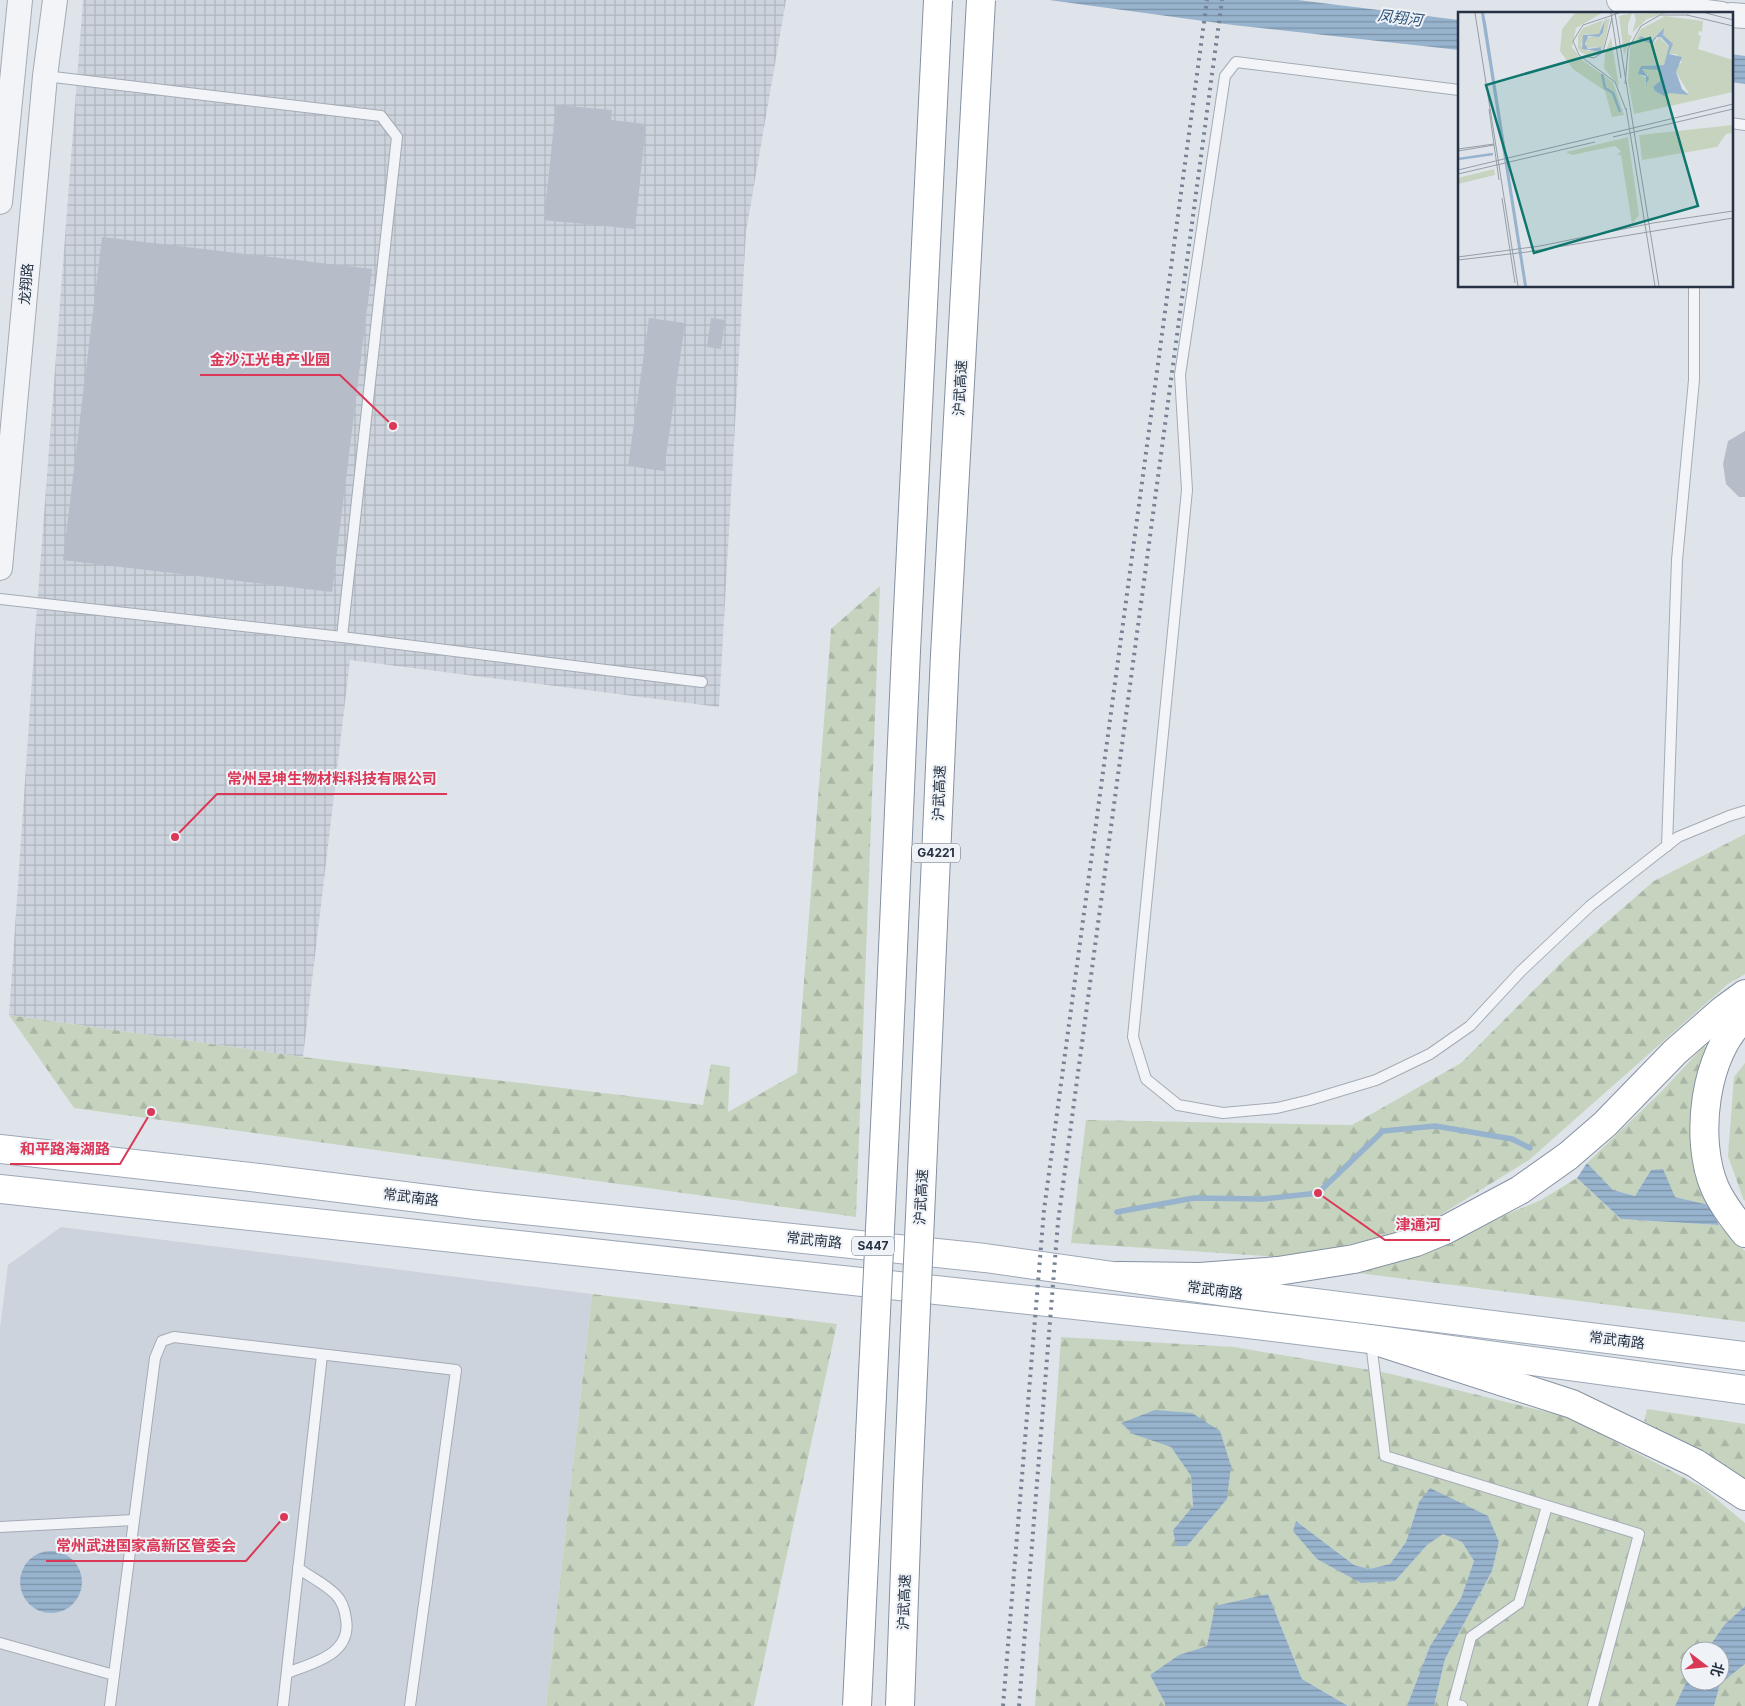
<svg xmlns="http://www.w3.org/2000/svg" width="1745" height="1706" viewBox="0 0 1745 1706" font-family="Inter,'Noto Sans SC',sans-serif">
  <defs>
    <pattern id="industrial-grid" width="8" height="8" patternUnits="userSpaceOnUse" patternTransform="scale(1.25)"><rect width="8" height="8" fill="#cdd3dc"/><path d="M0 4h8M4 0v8" fill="none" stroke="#b0b6be"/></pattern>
    <pattern id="forest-firs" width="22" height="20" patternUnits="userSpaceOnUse" patternTransform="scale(1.25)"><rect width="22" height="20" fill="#c6d4bf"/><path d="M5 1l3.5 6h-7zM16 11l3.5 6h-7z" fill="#aab6a5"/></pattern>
    <pattern id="water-rules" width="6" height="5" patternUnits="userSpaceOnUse" patternTransform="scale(1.25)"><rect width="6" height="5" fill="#97b3cd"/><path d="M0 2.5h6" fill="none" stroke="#7b92a8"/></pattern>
  </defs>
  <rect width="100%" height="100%" fill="#dfe4ea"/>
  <!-- built -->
  <polygon fill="#cdd3dc" points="61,1227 592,1294 546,1706 0,1706 0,1328 8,1265"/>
  <!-- industrial -->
  <polygon fill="url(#industrial-grid)" points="83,0 786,0 746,232 719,707 350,660 303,1057 9,1015 36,620"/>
  <!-- forest -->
  <g fill="url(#forest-firs)" fill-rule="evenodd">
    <polygon points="880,586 856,1217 74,1108 9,1015 303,1057 703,1105 711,1064 730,1067 728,1112 797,1073 831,629"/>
    <polygon points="1745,834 1745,974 1728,984 1529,1160 1421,1227 1293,1258 1071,1243 1086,1120 1352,1125 1461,1063 1571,953 1654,881"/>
    <polygon points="1704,1046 1712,1052 1690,1125 1709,1205 1675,1197 1651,1170 1635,1196 1613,1190 1587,1163 1661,1092"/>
    <polygon points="1745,1063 1745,1200 1744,1201 1728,1156 1734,1077"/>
    <polygon points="1577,1178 1621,1219 1719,1225 1745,1251 1745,1322 1358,1273 1463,1233 1541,1200"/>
    <polygon points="592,1294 837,1324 754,1706 546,1706"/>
    <path d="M1061 1337 1234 1347 1387 1373 1568 1417 1702 1487 1745 1523V1606L1725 1624 1706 1651H1690V1674L1675 1706H1434L1445 1659 1492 1571 1499 1542 1419 1502 1406 1542 1390 1564 1369 1569 1354 1565 1296 1521 1317 1559 1395 1581 1427 1544 1443 1533 1462 1542 1474 1561 1461 1598 1430 1646 1407 1706H1348L1302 1679 1268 1594 1246 1600 1207 1646 1179 1656 1150 1675 1165 1703V1706H1035ZM1171 1447 1227 1499 1173 1530 1193 1506 1191 1476Z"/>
    <polygon points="1647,1409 1745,1424 1745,1482 1643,1427"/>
    <polygon points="1745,1664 1745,1706 1714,1706 1720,1684"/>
  </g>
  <!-- water -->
  <g fill="url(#water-rules)">
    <polygon points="1049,0 1298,0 1459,20 1459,50 1233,25"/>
    <polygon points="1731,54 1745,56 1745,84 1731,82"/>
    <polygon points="1587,1163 1613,1190 1635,1196 1651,1170 1663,1169 1675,1197 1709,1205 1719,1225 1621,1219 1577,1178"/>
    <polygon points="1155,1410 1192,1413 1220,1431 1231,1466 1227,1499 1187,1546 1176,1546 1173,1530 1193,1506 1191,1476 1171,1447 1133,1434 1121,1423"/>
    <polygon points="1430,1488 1488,1516 1499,1542 1492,1571 1445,1659 1434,1706 1407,1706 1430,1646 1461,1598 1474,1561 1462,1542 1443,1534 1427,1545 1395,1581 1361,1583 1317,1559 1293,1531 1296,1521 1354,1565 1369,1569 1390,1564 1406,1542 1419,1502"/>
    <circle cx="51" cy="1582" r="31"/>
    <polygon points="1268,1594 1302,1679 1348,1706 1165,1706 1165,1703 1150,1675 1179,1655 1207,1646 1215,1606"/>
    <polygon points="1745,1606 1745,1664 1720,1684 1714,1706 1675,1706 1690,1674 1690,1681 1720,1681 1720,1651 1706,1651 1725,1624"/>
  </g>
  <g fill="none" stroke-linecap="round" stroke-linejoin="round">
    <!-- stream -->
    <polyline stroke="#97b3cd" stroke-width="5.5" points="1117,1212 1194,1198 1263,1199 1318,1193 1383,1131 1435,1126 1512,1139 1530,1148"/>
  </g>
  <!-- building -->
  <g fill="#b6bdc8">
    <polygon points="556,105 612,110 611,120 646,124 635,229 544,220"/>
    <polygon points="102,237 372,269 332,592 63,560"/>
    <polygon points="649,318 685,323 664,471 628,466"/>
    <polygon points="711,318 725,320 721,349 707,347"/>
    <polygon points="1745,431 1745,497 1739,497 1726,484 1723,464 1728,441"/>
  </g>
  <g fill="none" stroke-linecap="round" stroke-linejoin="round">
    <defs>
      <g id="service">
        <polyline points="45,76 381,116 397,137 342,637"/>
        <polyline points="1459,90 1236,62 1225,76 1180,375 1187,490 1133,1037 1146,1079 1178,1105 1223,1113 1277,1108 1310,1100 1376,1080 1430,1054 1470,1026 1521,971 1590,906 1678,837 1729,816 1745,811"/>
        <polyline points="1731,123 1745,125"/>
        <polyline points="0,599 342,637 702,682"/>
        <polyline points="1667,846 1677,560 1694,380 1694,286"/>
        <polyline points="1371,1343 1385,1456 1639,1534 1593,1706"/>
        <polyline points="0,1527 134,1520"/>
        <polyline points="0,1643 114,1675"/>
        <path d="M287 1673C312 1663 352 1655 346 1619 345 1611 342 1601 336 1595 326 1584 310 1577 298 1568"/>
        <polyline points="110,1706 155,1358 162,1341 174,1337 456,1370 410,1706"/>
        <polyline points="283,1706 322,1355"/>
        <polyline points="1462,1706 1453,1704 1471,1637 1519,1603 1547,1506"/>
      </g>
      <g id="tertiary">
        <polyline points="1619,0 1721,14"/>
        <polyline points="1731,15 1745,16"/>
        <polyline points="0,202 20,0"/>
        <polyline points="0,568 45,76 55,0"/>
      </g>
      <g id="primary">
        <polyline points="0,1149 259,1178 476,1205 985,1258 1226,1292 1745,1356"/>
        <polyline points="0,1189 1223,1321 1370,1339 1745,1390"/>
      </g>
      <g id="motorway">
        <path d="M1745 1017C1704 1052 1694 1140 1715 1188 1722 1204 1734 1219 1745 1233"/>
        <polyline points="1119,1276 1200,1277 1278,1271 1354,1259 1416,1242 1447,1229 1520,1190 1568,1156 1605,1124 1675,1052 1723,1010 1745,994"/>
        <polyline points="1370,1339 1572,1404 1695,1463 1745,1496"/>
      </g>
    </defs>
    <!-- service casing -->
    <use href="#service" stroke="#a4abb5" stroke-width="12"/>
    <!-- tertiary casing -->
    <use href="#tertiary" stroke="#a4abb5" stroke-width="26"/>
    <!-- primary casing -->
    <use href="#primary" stroke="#9da8b7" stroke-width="30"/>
    <!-- motorway casing -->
    <use href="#motorway" stroke="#8591a2" stroke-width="30"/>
    <!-- service -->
    <use href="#service" stroke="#f2f4f8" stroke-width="10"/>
    <!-- tertiary -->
    <use href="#tertiary" stroke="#f2f4f8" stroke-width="24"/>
    <!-- primary -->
    <use href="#primary" stroke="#fff" stroke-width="28"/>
    <!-- motorway -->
    <use href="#motorway" stroke="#fff" stroke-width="28"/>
    <!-- rail -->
    <g stroke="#778395" stroke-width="4" stroke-dasharray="2.5 5" stroke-linecap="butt">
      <polyline points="1003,1706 1044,1210 1207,0"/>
      <polyline points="1019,1706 1058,1222 1222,0"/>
    </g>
    <defs>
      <g id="motorway-bridge">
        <polyline points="857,1706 888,1063 906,651 938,0"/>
        <polyline points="900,1706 908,1486 945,655 981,0"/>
      </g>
    </defs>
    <!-- motorway-bridge casing -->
    <use href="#motorway-bridge" stroke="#8591a2" stroke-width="30" stroke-linecap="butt"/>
    <!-- motorway-bridge -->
    <use href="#motorway-bridge" stroke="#fff" stroke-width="28"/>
  </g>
  <g text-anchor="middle" stroke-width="4" stroke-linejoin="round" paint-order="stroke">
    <!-- shield labels -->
    <g fill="#eff3f7" stroke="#626c79" stroke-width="1">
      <rect x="912" y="843.5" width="48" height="19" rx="4"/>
      <rect x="852" y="1236.5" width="42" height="19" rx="4"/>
    </g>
    <g font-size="12" font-weight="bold" fill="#263243">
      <text x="936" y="857">G4221</text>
      <text x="873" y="1250">S447</text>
    </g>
    <!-- street labels -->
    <g font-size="14" fill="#263243" stroke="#eff3f7">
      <text transform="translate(26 284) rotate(-85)" y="5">龙翔路</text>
      <text transform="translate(960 388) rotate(-87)" y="5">沪武高速</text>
      <text transform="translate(939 793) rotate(-88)" y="5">沪武高速</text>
      <text transform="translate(411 1197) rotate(7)" y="5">常武南路</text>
      <text transform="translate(921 1197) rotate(-87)" y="5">沪武高速</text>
      <text transform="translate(814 1240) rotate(6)" y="5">常武南路</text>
      <text transform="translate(1215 1290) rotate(8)" y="5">常武南路</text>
      <text transform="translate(1617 1340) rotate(7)" y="5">常武南路</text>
      <text transform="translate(904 1602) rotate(-88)" y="5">沪武高速</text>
    </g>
    <!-- water labels -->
    <g font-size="15" font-style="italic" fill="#2d527a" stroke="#eff3f7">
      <text transform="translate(1400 18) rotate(7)" y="5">凤翔河</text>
    </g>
  </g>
  <!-- overview -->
  <g transform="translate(1458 12)">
    <rect width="275" height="275" fill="#dfe4ea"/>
    <path d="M117 1H144L118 16 114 35 123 47 155 70 166 103 154 105 147 79 115 57 102 39 104 17ZM174 1 170 12V22L174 24 166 43 161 4ZM209 1 189 7 174 21 178 8 176 2ZM207 4 245 9 244 20 241 19 240 22 243 24 240 37 275 48V80L176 102 170 69 172 36 183 17ZM205 17V23L214 35 211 42H218L224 50 217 56 218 60 231 82 197 79 195 75 202 69V58L186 56 184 59 190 63V71L187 73 189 66 182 63 183 54 206 53 211 35 201 24 197 30 180 26 193 29ZM152 6 145 38 143 35 128 36V25H141L145 22 147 7ZM145 8 141 22H127L123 33 130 39 138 37 144 40 132 44 124 41 120 37V24L125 16ZM153 25 161 75 146 56 147 41ZM275 113V121L268 122 259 135 184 148 181 123ZM170 125 181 203 174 212 163 143H159L163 139 157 134 114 143 108 140ZM36 157 37 163 0 172V166Z" fill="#c6d4bf" fill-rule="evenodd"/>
    <path d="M23 1H26L28 11 69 274H66ZM147 7 145 21 141 25 130 24 127 32 130 37 143 35 144 40 124 37 125 23 141 22ZM206 16 205 23 215 32 211 42 224 45 218 60 224 77 231 83 212 81 206 84 197 79 195 75 202 69V58L184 57 191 66 188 74V64L180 62 183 54 206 53 211 34 203 25H199L194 32 180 27 183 24 193 29Z" fill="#97b3cd"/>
    <path fill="none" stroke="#97b3cd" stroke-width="2.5" d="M144 62 147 76 155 81 162 100M0 147 35 142"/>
    <path fill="none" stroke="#959da7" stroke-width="1" d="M17 1 60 274M153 1 163 66M157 1 201 274M161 1 125 13 115 29 121 43 157 70 168 98M248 1 275 8M229 3 275 14M126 44 136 46 145 40 154 6M167 72 170 37 183 14 202 3H231M168 96 197 274M31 97 41 168M155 125 275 97M0 137 36 132M0 139 36 133M0 158 275 92M0 162 137 130M44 186 57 271M0 245 82 234 195 211 275 199M0 248 69 240 275 206"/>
    <path fill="#0f766e" fill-opacity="0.15" stroke="#0f766e" stroke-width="2.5" d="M192 26 240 194 76 241 28 73Z"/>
    <rect width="275" height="275" fill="none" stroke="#263243" stroke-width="2.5"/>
  </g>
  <!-- callouts -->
  <path fill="none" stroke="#db3857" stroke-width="2" d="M393 426L340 375H200M175 837L217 794H447M151 1112L120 1164H10M1318 1193L1385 1240H1450M284 1517L246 1561H46"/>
  <g fill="#db3857" stroke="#eff3f7" stroke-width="2">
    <circle cx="393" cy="426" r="5"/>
    <circle cx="175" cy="837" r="5"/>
    <circle cx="151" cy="1112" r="5"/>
    <circle cx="1318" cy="1193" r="5"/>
    <circle cx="284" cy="1517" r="5"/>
  </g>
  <g font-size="15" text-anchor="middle" font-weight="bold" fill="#db3857" stroke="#eff3f7" stroke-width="4" stroke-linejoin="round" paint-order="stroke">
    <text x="270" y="365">金沙江光电产业园</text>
    <text x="332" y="784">常州昱坤生物材料科技有限公司</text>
    <text x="65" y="1154">和平路海湖路</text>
    <text x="1418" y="1230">津通河</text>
    <text x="146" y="1551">常州武进国家高新区管委会</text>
  </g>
  <!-- north arrow -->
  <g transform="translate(1705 1666) rotate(106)"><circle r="24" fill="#eff3f7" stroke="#9fa6af"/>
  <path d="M0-4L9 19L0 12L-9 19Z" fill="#db3857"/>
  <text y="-8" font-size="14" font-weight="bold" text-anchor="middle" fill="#263243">北</text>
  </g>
</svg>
